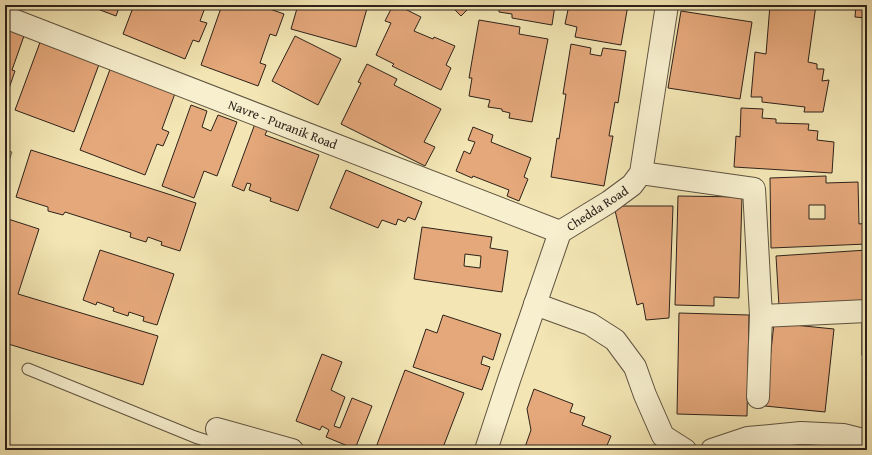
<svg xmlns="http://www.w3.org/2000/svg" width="872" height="455" viewBox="0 0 872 455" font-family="'Gentium Book Plus',serif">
  <rect width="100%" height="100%" fill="#f3e6b4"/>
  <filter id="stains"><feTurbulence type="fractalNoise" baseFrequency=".005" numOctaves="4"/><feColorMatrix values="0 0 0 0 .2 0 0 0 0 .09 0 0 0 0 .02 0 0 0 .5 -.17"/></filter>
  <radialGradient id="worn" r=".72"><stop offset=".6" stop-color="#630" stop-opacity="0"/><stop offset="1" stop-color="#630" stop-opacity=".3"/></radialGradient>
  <!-- green -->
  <polygon fill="#c2c388" stroke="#777251" points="5,150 12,152 5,174"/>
  <!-- building -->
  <g fill="#e5a87b" stroke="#2c221a" fill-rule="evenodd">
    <polygon points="87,5 120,5 116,16"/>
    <polygon points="134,5 206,5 200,21 207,23 199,42 193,40 185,59 123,34"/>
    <polygon points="222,5 259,5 284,14 276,36 270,34 260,63 266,65 258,86 201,65"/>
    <polygon points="298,5 368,5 356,47 291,29"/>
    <polygon points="393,5 397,5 421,17 414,31 433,39 434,37 455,46 446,65 451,68 441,90 392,66 394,64 376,55 391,23 385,21"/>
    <polygon points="450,5 472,5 461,16"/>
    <polygon points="489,5 555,5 552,25 512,18 512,14 499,12 499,7"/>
    <polygon points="569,5 628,5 621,45 575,37 577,27 565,24"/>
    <polygon points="770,5 816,5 808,62 817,64 817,69 824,69 822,81 829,80 823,112 804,112 805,107 762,102 762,97 751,97 755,52 766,54"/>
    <polygon points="856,5 867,5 867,18 855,17"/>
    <polygon points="681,11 752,22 740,99 668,88"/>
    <polygon points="479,20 520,27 519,34 548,39 532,122 509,118 510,113 502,111 502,109 488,107 490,100 469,96 472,78 469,78"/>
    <polygon points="5,26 25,33 12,70 15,71 7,94 5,93"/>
    <polygon points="295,36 341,59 318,105 272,81"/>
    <polygon points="42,37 101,59 74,132 15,110"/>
    <polygon points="571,44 591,48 590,54 601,56 603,48 626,51 618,103 615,102 609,136 613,136 604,186 551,177 557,138 559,139 566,94 563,94"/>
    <polygon points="112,64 177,88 162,129 169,132 163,146 157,144 145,175 80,150"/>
    <polygon points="367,64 397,79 394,85 441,109 424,142 435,147 425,166 341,124 361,83 358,82"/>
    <polygon points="191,105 207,111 202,127 211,131 218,115 237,122 217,176 204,171 194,198 162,186"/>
    <polygon points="741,108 763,109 762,118 776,119 776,123 809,124 808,130 818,131 817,140 834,142 832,173 734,167 736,136 740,137"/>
    <polygon points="256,121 269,126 265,135 319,155 298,211 270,201 271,198 249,190 251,184 247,183 244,191 232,186"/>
    <polygon points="473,127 493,135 491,142 531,158 524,177 528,179 519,201 507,196 509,190 473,176 472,178 456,171 464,151 470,154 475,142 468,140"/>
    <polygon points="31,150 196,203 180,251 161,245 162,242 148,237 146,242 130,237 131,233 65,212 63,215 48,211 48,207 16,197"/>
    <polygon points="346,170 422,202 415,220 408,217 405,222 398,219 396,225 382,220 378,228 330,208"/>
    <path d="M826 176V183L858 182 859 224 867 223V244L771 248 770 178ZM809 205H825V219H809Z"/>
    <polygon points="678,196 742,197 739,298 714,297 714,306 675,305"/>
    <polygon points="614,206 673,206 669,318 646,320 643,303 637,305"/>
    <polygon points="5,218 39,229 18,294 158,336 143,385 5,343 5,328 8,317 5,316"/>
    <path d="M422 227 492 237 490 248 508 251 502 292 414 279ZM465 254 481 256 480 268 464 266Z"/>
    <polygon points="100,250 174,274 157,325 143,321 144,317 129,312 128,316 113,311 114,308 97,302 96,305 83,300"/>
    <polygon points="867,250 867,300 779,306 776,256"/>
    <polygon points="679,313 749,315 747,416 677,414"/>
    <polygon points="443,315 501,334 493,360 483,356 481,364 490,367 482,390 413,367 426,329 437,333"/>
    <polygon points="774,323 834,329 825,412 765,406"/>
    <rect x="862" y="324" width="5" height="31"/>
    <polygon points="322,354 342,362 331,390 345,397 334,426 340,428 352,398 372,406 355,449 326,437 329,430 322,426 320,430 296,421"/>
    <polygon points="405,370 464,393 442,450 375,450"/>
    <polygon points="534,389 573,404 570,412 585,417 582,425 611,436 605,450 524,450 531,430 527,409"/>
    <polygon points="864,390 867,390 867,417 866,417"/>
    <polygon points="767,440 790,447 789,450 764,450"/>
  </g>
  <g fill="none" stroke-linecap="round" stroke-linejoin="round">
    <defs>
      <polyline id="service" points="28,369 195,437 235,450"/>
      <g id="minor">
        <polyline points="5,17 560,232"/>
        <polyline points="641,173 754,189 761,316 867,311"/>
        <polyline points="535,304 590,324 615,340 635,367 645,395 663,436 685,450"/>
        <polyline points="758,397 761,316"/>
        <polyline points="217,429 292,450"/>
        <polyline points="712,450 748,438 801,433 843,435 867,441"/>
      </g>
      <polyline id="tertiary" points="486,450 509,380 560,232 609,202 632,185 641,173 667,5"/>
    </defs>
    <!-- service casing -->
    <use href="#service" stroke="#5e5340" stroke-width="13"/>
    <!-- minor casing -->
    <use href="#minor" stroke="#5e5340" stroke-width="24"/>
    <!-- tertiary casing -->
    <use href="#tertiary" stroke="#5e5340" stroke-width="24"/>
    <!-- service -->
    <use href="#service" stroke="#f7efce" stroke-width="11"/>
    <!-- minor -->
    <use href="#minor" stroke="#f7efce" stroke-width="22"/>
    <!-- tertiary -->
    <use href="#tertiary" stroke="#f7efce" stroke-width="22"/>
  </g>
  <g text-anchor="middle" stroke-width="4" stroke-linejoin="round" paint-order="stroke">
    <!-- street labels -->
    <g font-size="13" fill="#2c221a" stroke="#f7efce">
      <text transform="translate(283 124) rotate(21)" y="5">Navre - Puranik Road</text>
      <text transform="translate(597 208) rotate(-33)" y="5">Chedda Road</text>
    </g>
  </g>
  <!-- margin -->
  <rect width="872" height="455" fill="none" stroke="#f3e6b4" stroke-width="20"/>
  <rect x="6" y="6" width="860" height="443" fill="none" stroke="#2c221a" stroke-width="2"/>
  <rect x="10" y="10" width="852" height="435" fill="none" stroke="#2c221a"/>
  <rect width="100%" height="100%" filter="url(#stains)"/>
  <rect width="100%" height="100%" fill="url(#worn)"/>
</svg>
